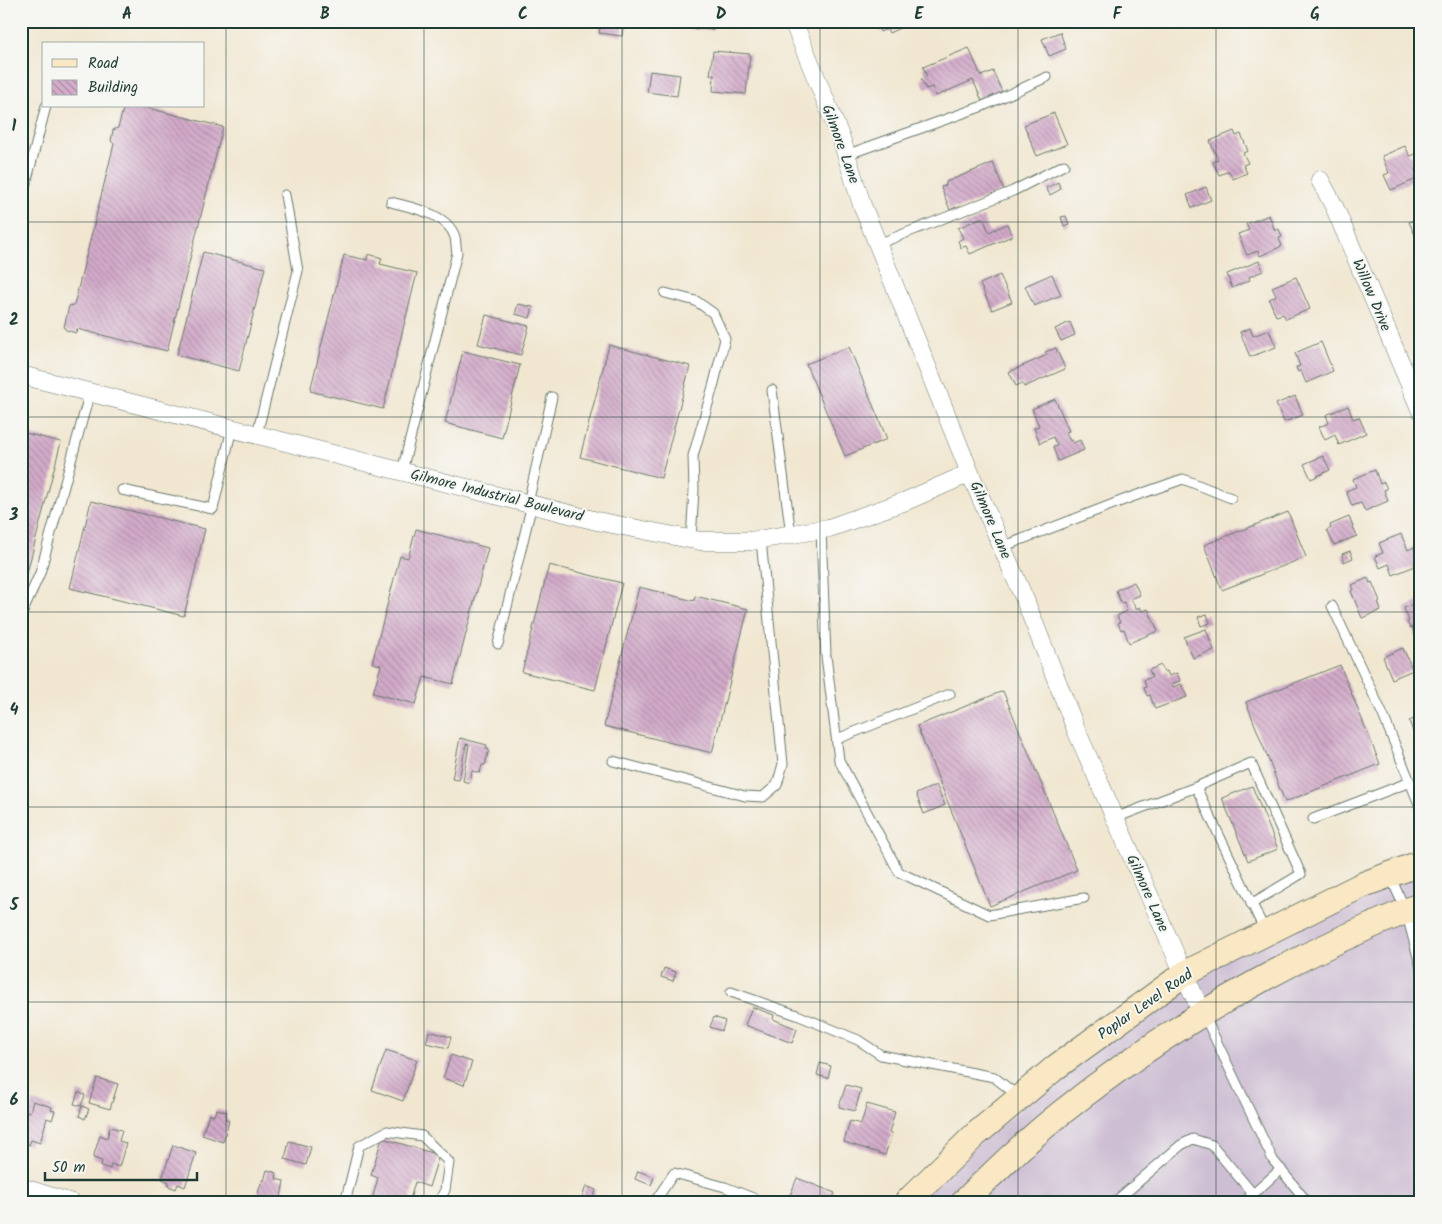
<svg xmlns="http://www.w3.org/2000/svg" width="1442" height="1224" viewBox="0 0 1442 1224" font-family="Kalam,sans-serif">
  <defs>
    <pattern id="building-back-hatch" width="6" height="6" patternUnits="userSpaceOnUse" patternTransform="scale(1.25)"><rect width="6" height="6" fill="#d3abca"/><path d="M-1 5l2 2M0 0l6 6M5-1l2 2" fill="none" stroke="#ab8ca5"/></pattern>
  </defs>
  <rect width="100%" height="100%" fill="#f6f6f2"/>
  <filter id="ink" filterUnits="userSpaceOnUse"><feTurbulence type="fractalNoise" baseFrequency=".02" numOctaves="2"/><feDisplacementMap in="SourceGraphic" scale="10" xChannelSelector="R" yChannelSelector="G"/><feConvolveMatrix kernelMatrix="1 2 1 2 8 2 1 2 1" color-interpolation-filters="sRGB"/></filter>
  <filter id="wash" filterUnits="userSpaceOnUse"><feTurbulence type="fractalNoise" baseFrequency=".0096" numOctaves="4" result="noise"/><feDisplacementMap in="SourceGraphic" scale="20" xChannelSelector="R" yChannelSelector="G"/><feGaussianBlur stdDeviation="1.12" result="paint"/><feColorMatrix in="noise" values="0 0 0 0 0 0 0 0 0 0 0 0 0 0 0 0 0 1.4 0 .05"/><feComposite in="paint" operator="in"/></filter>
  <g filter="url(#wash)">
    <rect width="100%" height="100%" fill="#f1e7d1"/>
    <!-- industrial -->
    <polygon fill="#cdbed3" points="1421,864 1421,1203 906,1203 1184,974"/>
    <g id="blocks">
      <!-- building -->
      <g fill="url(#building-back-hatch)">
        <polygon points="601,21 624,21 622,36 599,33"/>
        <polygon points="670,21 713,21 713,30 670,27"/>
        <polygon points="876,21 915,21 889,33 887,29 880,32"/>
        <polygon points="1060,32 1066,49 1049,56 1042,39"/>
        <polygon points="969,48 981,76 993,71 1002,92 982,101 973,80 936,96 932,87 926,89 921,79 927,76 923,67"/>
        <polygon points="713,51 750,54 746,94 713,91 714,75 710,75"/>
        <polygon points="650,71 680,75 677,96 647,92"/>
        <polygon points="124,106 140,106 223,127 167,351 77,329 76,333 66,330 64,327 69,306 74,305 114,144 111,141 113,130 118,128"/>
        <polygon points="1054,113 1067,144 1037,156 1024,125"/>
        <polygon points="1234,131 1236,136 1241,134 1248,151 1243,153 1248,163 1243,165 1247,173 1233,179 1229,171 1219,175 1213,162 1218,160 1210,141"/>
        <polygon points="1405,146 1410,156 1419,153 1421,155 1421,168 1415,170 1419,178 1391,190 1384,175 1389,173 1382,156"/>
        <polygon points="993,163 1004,190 957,209 956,207 950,210 941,187 946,185 946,182"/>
        <polygon points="1058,182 1061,189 1050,195 1046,188"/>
        <polygon points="1206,187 1211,200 1192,208 1187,195"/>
        <polygon points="1269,215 1275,231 1279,229 1282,237 1279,238 1282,246 1260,256 1258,251 1247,255 1238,234 1249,230 1246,224"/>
        <polygon points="1066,216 1069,224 1064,226 1061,217"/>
        <polygon points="983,217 989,232 1007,224 1012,236 970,254 966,246 961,248 958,241 963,238 958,228"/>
        <polygon points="1421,217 1421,248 1409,222"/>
        <polygon points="203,252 265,268 239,371 177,355"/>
        <polygon points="368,254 382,258 380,264 417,273 383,409 310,391 344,255 367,260"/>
        <polygon points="1259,261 1263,271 1249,277 1250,280 1232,288 1227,274"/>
        <polygon points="1052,274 1061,295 1034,306 1025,286"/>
        <polygon points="1000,275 1012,302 992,310 980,284"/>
        <polygon points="1296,277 1310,309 1286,319 1283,314 1276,316 1269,299 1276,296 1272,287"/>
        <polygon points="518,304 533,307 530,318 515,314"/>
        <polygon points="486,315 529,326 521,355 478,344"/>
        <polygon points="1070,322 1075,335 1061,341 1055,329"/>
        <polygon points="1250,328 1253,336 1269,330 1276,347 1250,357 1240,332"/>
        <polygon points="1321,342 1333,371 1306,383 1301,371 1298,372 1296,367 1300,366 1295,353"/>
        <polygon points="609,345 690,366 661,478 580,457"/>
        <polygon points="849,347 887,439 845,456 806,364"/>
        <polygon points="1056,348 1065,369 1024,387 1022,383 1016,386 1009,372 1047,355 1045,352"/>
        <polygon points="463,351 520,365 502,438 445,423"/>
        <polygon points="1295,396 1303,415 1284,422 1276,404"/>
        <polygon points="1055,399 1069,431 1066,432 1070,441 1072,440 1073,443 1080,440 1084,450 1058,461 1053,447 1057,446 1053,437 1040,443 1034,428 1039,426 1032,409"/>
        <polygon points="1348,406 1353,419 1359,417 1366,433 1339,445 1335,435 1325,440 1319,427 1329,423 1326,415"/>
        <polygon points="21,432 61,442 27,573 21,571"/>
        <polygon points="1323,456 1330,470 1311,479 1304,464"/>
        <polygon points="1375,470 1380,484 1384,482 1387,489 1384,490 1388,501 1365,511 1361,503 1352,506 1346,491 1356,487 1353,479"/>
        <polygon points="91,501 205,529 184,616 70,588"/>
        <polygon points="1288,512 1306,557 1222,590 1204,545"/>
        <polygon points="1349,517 1357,536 1334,545 1327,530 1331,528 1330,525"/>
        <polygon points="416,529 488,548 453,684 424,677 416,704 373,693 381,665 372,663 400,556 408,558"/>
        <polygon points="1401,534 1408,550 1414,547 1419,562 1414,564 1415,566 1393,575 1389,564 1380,568 1375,556 1383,553 1379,543"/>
        <polygon points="1350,551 1353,558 1344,562 1342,554"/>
        <polygon points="549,565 622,583 595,690 522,672"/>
        <polygon points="1368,578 1370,583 1372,582 1380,601 1378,602 1381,610 1362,618 1351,591 1354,590 1352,585"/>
        <polygon points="1134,582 1140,595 1131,599 1136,609 1140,607 1142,611 1148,609 1158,631 1129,643 1124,629 1121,630 1118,623 1120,622 1117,616 1127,611 1124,602 1121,603 1116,590"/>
        <polygon points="639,587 694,601 695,596 748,609 712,753 604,726"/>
        <polygon points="1421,601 1421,641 1418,642 1412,627 1410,628 1407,622 1409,621 1404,608"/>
        <polygon points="1207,614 1210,623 1201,626 1198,617"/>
        <polygon points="1206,629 1214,650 1193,658 1184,637"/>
        <polygon points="1403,648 1413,670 1392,679 1383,657"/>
        <polygon points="1161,665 1164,672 1167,671 1169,676 1177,673 1180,681 1172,684 1173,687 1181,684 1187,697 1155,709 1150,695 1147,696 1144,688 1146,687 1144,680 1152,677 1149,670"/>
        <polygon points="1340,665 1380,764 1285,802 1246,702"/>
        <polygon points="1003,691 1077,870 990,906 917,726"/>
        <polygon points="1421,716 1421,737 1416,739 1409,721"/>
        <polygon points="460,738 487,745 486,749 489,749 485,765 482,765 480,773 472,771 470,783 463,781 469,745 466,744 459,780 452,779"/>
        <polygon points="936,785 945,805 924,814 916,794"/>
        <polygon points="1252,786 1278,849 1248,861 1222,798"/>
        <polygon points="664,968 676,972 673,981 661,977"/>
        <polygon points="752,1007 774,1015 773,1019 797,1029 792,1043 745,1025"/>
        <polygon points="714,1017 725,1021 722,1031 710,1027"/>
        <polygon points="429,1031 451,1037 448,1048 426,1043"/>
        <polygon points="386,1050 417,1060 403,1101 372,1090"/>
        <polygon points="451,1055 472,1062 464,1085 443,1078"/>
        <polygon points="820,1063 831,1066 828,1078 817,1075"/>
        <polygon points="97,1078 118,1084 110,1109 89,1103"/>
        <polygon points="846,1085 861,1089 855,1111 839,1107"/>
        <polygon points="78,1092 85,1095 81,1106 74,1104"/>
        <polygon points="33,1101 52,1107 51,1110 55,1111 52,1120 47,1118 40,1143 31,1140 29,1145 21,1142 21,1110 30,1112"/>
        <polygon points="867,1104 895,1112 889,1133 892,1134 885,1155 844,1142 850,1121 861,1124"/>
        <polygon points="82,1106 89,1109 85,1119 79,1116"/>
        <polygon points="216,1109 227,1112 225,1119 229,1121 223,1142 202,1135 209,1114 214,1116"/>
        <polygon points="110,1127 122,1130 119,1141 126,1143 119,1167 111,1164 110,1169 101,1166 102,1161 93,1158 100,1135 107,1138"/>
        <polygon points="382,1138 439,1155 429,1187 415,1182 409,1203 371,1203 378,1178 371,1175"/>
        <polygon points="289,1141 311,1147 306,1165 285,1159"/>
        <polygon points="173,1145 196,1153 185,1187 178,1184 176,1189 168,1186 169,1182 162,1179"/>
        <polygon points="267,1170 277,1173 276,1179 284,1181 280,1203 255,1203 262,1180 264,1181"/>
        <polygon points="638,1171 654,1177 651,1185 635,1179"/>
        <polygon points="797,1178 835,1193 831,1203 792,1203 788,1201"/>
        <polygon points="586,1186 596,1190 591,1203 581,1201"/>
      </g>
    </g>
  </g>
  <g filter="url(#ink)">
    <use href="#blocks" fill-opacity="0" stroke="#68786b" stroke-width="1"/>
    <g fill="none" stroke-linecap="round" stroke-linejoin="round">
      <defs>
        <g id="lane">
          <polyline points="846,155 983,106 1047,77"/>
          <polyline points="21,202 46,106"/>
          <path d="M391 202C412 208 447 213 455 237 456 242 456 249 457 253L402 471"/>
          <polyline points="878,244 1013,191 1064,165"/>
          <polyline points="665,293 696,301 713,313 725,339 714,383 693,456 694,490 691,540"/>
          <polyline points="772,390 791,535"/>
          <polyline points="257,434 298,271 285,195"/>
          <polyline points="122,490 213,509 232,428"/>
          <polyline points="528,503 552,397"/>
          <polyline points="821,530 826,656 839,760 899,872 989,915 1084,898"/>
          <polyline points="1002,547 1129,498 1183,479 1231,498"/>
          <polyline points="1332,606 1383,715 1421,809"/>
          <polyline points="21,616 40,573 90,392"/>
          <polyline points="498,644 532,504"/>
          <polyline points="837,739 950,694"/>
          <polyline points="613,761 745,796 763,797 777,785 783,764 761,540"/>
          <polyline points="1196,787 1251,763 1301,874 1251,904"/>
          <polyline points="1115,818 1196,787 1265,931"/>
          <polyline points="1313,819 1410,782"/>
          <polyline points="1390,876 1406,911 1421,968"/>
          <polyline points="731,992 797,1015 858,1040 881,1055 994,1077 1018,1096"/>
          <polyline points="1204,1015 1273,1160 1308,1203"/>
          <polyline points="1116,1201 1181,1145 1193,1139 1212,1145 1253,1194"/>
          <polyline points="345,1203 359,1146 387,1131 422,1136 449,1162 445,1190 438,1203"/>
          <polyline points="654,1203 674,1173 725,1187 766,1203"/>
          <polyline points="1243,1203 1281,1169"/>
        </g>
        <g id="street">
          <polyline points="793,21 842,141 862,205 970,473 1025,600 1077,732 1184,974 1202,1013"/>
          <polyline points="1320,180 1334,206 1421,411"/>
          <polyline points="21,375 597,521 700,541 751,541 829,528 906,501 970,473"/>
          <polyline points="21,1187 72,1203"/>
        </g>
        <g id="secondary">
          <polyline points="906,1203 975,1135 1056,1067 1184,974 1362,885 1421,863"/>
          <path d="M963 1203C994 1172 1027 1140 1061 1113 1170 1026 1291 956 1421 905"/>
        </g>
      </defs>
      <!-- lane casing -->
      <use href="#lane" stroke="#68786b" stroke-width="11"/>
      <!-- street casing -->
      <use href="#street" stroke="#68786b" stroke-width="19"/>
      <!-- secondary casing -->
      <use href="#secondary" stroke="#68786b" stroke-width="27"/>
      <!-- lane -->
      <use href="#lane" stroke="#fff" stroke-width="9"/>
      <!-- street -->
      <use href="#street" stroke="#fff" stroke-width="18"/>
      <!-- secondary -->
      <use href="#secondary" stroke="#fae7c3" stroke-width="25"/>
    </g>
  </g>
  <!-- grid -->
  <path fill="none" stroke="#1f3d34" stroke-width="1" stroke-opacity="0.55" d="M226 21V1203M424 21V1203M622 21V1203M820 21V1203M1018 21V1203M1216 21V1203M21 222H1421M21 417H1421M21 612H1421M21 807H1421M21 1002H1421"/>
  <g text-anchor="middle" stroke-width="4" stroke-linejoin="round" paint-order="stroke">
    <!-- street labels -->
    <g font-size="15" fill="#1f3d34" stroke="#f6f6f2">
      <text transform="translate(841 144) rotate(70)" y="5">Gilmore Lane</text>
      <text transform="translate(1372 295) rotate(67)" y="5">Willow Drive</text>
      <text transform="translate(497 495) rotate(14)" y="5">Gilmore Industrial Boulevard</text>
      <text transform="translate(991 520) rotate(67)" y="5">Gilmore Lane</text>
      <text transform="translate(1148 893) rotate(66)" y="5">Gilmore Lane</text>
      <text transform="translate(1145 1004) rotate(-35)" y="5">Poplar Level Road</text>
    </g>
  </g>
  <!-- margin -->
  <rect width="1442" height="1224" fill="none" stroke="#f6f6f2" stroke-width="55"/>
  <!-- legend -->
  <rect x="42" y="42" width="162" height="65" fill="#f6f6f2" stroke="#a0aca6"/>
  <rect x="52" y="59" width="25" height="8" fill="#fae7c3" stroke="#a0aca6"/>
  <text x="88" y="68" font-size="15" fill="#1f3d34">Road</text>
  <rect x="52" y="80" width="25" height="15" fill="url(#building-back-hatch)" stroke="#a0aca6"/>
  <text x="88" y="92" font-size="15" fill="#1f3d34">Building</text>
  <!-- scale -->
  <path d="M45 1172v8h152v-8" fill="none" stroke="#1f3d34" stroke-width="2.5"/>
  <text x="52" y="1172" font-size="15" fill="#1f3d34" stroke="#f6f6f2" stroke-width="4" paint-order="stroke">50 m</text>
  <rect x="28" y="28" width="1386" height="1168" fill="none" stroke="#1f3d34" stroke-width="2"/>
  <g font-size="16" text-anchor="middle" font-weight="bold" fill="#1f3d34">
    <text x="127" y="19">A</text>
    <text x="325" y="19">B</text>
    <text x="523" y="19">C</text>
    <text x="721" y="19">D</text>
    <text x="919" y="19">E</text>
    <text x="1117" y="19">F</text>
    <text x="1315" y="19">G</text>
    <text x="14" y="131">1</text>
    <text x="14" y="325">2</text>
    <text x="14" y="520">3</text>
    <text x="14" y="715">4</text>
    <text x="14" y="910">5</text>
    <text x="14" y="1105">6</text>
  </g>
</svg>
